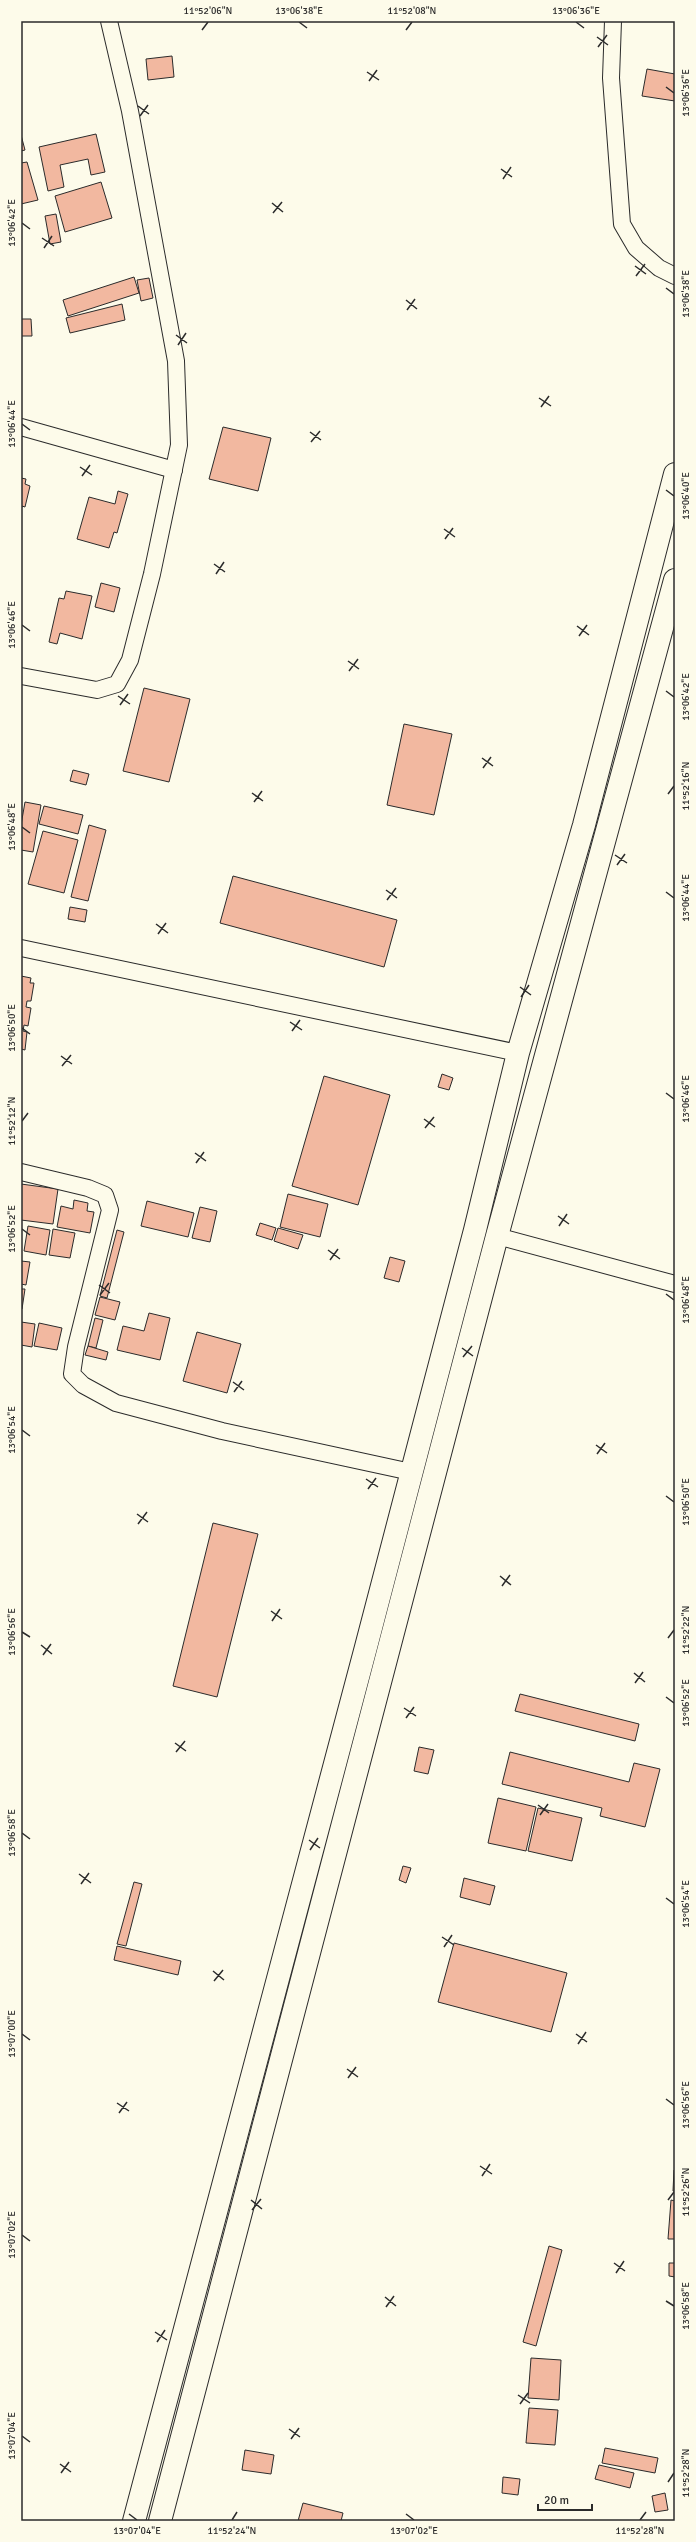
<svg xmlns="http://www.w3.org/2000/svg" width="696" height="2542" viewBox="0 0 696 2542" font-family="Signika,sans-serif">
  <rect width="100%" height="100%" fill="#fdfbea"/>
  <!-- building -->
  <g fill="#f2b8a0" stroke="#2b2b2b">
    <polygon points="172,56 174,77 148,80 146,59"/>
    <polygon points="647,69 675,74 675,101 642,96"/>
    <polygon points="96,134 105,172 91,175 88,159 60,165 64,187 48,191 39,147"/>
    <polygon points="21,135 25,150 21,151"/>
    <polygon points="27,162 38,200 21,204 21,163"/>
    <polygon points="101,182 112,218 65,232 55,196"/>
    <polygon points="56,214 61,242 50,244 45,216"/>
    <polygon points="134,277 139,293 68,316 63,300"/>
    <polygon points="149,278 153,298 141,301 137,280"/>
    <polygon points="122,304 125,320 70,333 66,318"/>
    <polygon points="21,319 31,319 32,336 21,336"/>
    <polygon points="223,427 271,438 258,491 209,479"/>
    <polygon points="21,478 26,479 25,484 30,486 25,507 22,506 21,511"/>
    <polygon points="118,491 128,494 117,533 114,532 109,548 77,539 89,497 115,504"/>
    <polygon points="101,583 120,588 114,612 95,607"/>
    <polygon points="66,591 92,596 82,639 60,633 57,644 49,642 59,598 64,599"/>
    <polygon points="144,688 190,699 169,782 123,771"/>
    <polygon points="404,724 452,734 434,815 387,805"/>
    <polygon points="73,770 89,774 86,785 70,781"/>
    <polygon points="25,802 41,805 33,852 21,850 21,825"/>
    <polygon points="44,806 83,815 78,834 39,824"/>
    <polygon points="89,825 106,830 88,901 71,897"/>
    <polygon points="43,831 78,840 64,893 28,884"/>
    <polygon points="233,876 397,920 384,967 220,923"/>
    <polygon points="70,907 87,910 85,922 68,919"/>
    <polygon points="21,976 31,978 30,983 34,983 31,1001 27,1001 26,1007 31,1008 28,1026 24,1025 23,1031 27,1032 25,1050 21,1049"/>
    <polygon points="442,1074 453,1078 449,1090 438,1087"/>
    <polygon points="324,1076 390,1095 358,1205 292,1186"/>
    <polygon points="21,1184 58,1189 53,1224 21,1220"/>
    <polygon points="288,1194 328,1204 320,1237 280,1227"/>
    <polygon points="74,1200 88,1203 87,1211 94,1212 90,1233 57,1227 61,1206 73,1209"/>
    <polygon points="147,1201 194,1213 188,1237 141,1226"/>
    <polygon points="200,1207 217,1211 210,1242 192,1238"/>
    <polygon points="260,1223 276,1228 272,1240 256,1235"/>
    <polygon points="28,1226 50,1230 46,1255 24,1251"/>
    <polygon points="278,1228 303,1235 298,1249 274,1241"/>
    <polygon points="53,1229 75,1233 70,1258 49,1255"/>
    <polygon points="117,1230 124,1232 107,1298 100,1296"/>
    <polygon points="390,1257 405,1261 399,1282 384,1278"/>
    <polygon points="21,1261 30,1262 26,1285 21,1284"/>
    <polygon points="21,1289 25,1289 22,1309 21,1309"/>
    <polygon points="100,1297 120,1302 115,1320 95,1315"/>
    <polygon points="149,1313 170,1318 160,1360 117,1350 123,1326 144,1331"/>
    <polygon points="95,1318 103,1320 96,1348 88,1346"/>
    <polygon points="21,1322 35,1324 32,1347 21,1345"/>
    <polygon points="39,1323 62,1328 57,1350 34,1346"/>
    <polygon points="197,1332 241,1344 227,1393 183,1381"/>
    <polygon points="88,1346 108,1352 106,1360 85,1355"/>
    <polygon points="213,1523 258,1534 217,1697 173,1686"/>
    <polygon points="520,1694 639,1724 635,1741 515,1711"/>
    <polygon points="419,1747 434,1750 428,1774 414,1771"/>
    <polygon points="510,1752 629,1782 634,1763 660,1769 645,1827 600,1816 602,1808 502,1784"/>
    <polygon points="498,1798 536,1807 526,1851 488,1843"/>
    <polygon points="538,1808 582,1818 572,1861 528,1851"/>
    <polygon points="403,1866 411,1868 406,1883 399,1880"/>
    <polygon points="464,1878 495,1886 490,1905 460,1897"/>
    <polygon points="134,1882 142,1884 126,1946 117,1944"/>
    <polygon points="454,1943 567,1973 551,2032 438,2002"/>
    <polygon points="117,1946 181,1961 178,1975 114,1960"/>
    <polygon points="674,2170 675,2170 675,2191 673,2191"/>
    <polygon points="671,2200 675,2201 675,2239 668,2239"/>
    <polygon points="549,2246 562,2250 536,2346 523,2342"/>
    <polygon points="669,2263 675,2263 675,2277 669,2276"/>
    <polygon points="531,2358 561,2360 559,2400 528,2398"/>
    <polygon points="529,2408 558,2410 555,2445 526,2443"/>
    <polygon points="605,2448 658,2458 655,2473 602,2463"/>
    <polygon points="245,2450 274,2455 271,2474 242,2470"/>
    <polygon points="599,2465 634,2473 630,2488 595,2479"/>
    <polygon points="503,2477 520,2479 518,2495 502,2493"/>
    <polygon points="665,2493 668,2510 655,2512 652,2496"/>
    <polygon points="303,2503 343,2513 341,2521 298,2521"/>
  </g>
  <g fill="none" stroke-linecap="round" stroke-linejoin="round">
    <defs>
      <g id="street">
        <polyline points="613,21 611,78 622,224 636,248 659,268 675,276"/>
        <polyline points="21,427 174,470"/>
        <polyline points="21,676 97,690 117,684 130,660 152,574 179,445 176,361 130,111 109,21"/>
        <polyline points="21,948 518,1053"/>
        <polyline points="21,1172 88,1188 105,1195 110,1210 76,1347 72,1374 83,1385 116,1403 222,1431 411,1472"/>
        <polyline points="497,1236 675,1284"/>
      </g>
      <g id="secondary">
        <polyline points="134,2521 366,1647 475,1230 518,1053 584,825 675,474"/>
        <polyline points="160,2521 497,1236 675,580"/>
      </g>
    </defs>
    <!-- street casing -->
    <use href="#street" stroke="#2b2b2b" stroke-width="18"/>
    <!-- secondary casing -->
    <use href="#secondary" stroke="#2b2b2b" stroke-width="24"/>
    <!-- street -->
    <use href="#street" stroke="#fdfbea" stroke-width="16"/>
    <!-- secondary -->
    <use href="#secondary" stroke="#fdfbea" stroke-width="22"/>
  </g>
  <!-- ticks -->
  <path fill="none" stroke="#2b2b2b" stroke-width="1.5" d="M299 22 307 28M576 22 584 28M202 30 208 22M406 30 412 22M597 37 608 45M598 47 607 35M367 72 379 80M369 81 377 70M666 87 674 93M138 106 149 114M140 116 148 105M501 169 512 177M503 179 511 167M272 203 283 212M273 213 282 202M22 223 30 229M42 238 54 246M44 248 52 236M635 266 646 274M636 276 645 264M666 288 674 294M406 300 417 309M407 310 415 299M176 335 187 343M178 345 186 333M539 398 551 406M541 407 549 396M22 424 30 430M310 432 321 440M311 442 320 431M80 467 92 475M82 476 90 465M666 490 674 496M444 529 455 537M445 539 453 528M214 564 225 572M216 574 224 562M22 625 30 631M577 626 589 635M579 636 587 625M348 661 359 669M349 671 358 659M666 691 674 697M118 696 130 704M120 705 128 694M482 758 493 766M483 768 491 757M252 793 263 801M668 794 674 786M254 802 262 791M22 827 30 833M615 855 627 863M617 865 625 854M386 890 397 898M666 892 674 898M387 900 396 888M156 924 168 933M158 934 166 923M520 987 531 995M521 997 529 985M290 1022 302 1030M22 1028 30 1034M292 1031 300 1020M61 1056 72 1064M62 1066 71 1055M666 1093 674 1099M424 1119 435 1127M22 1121 28 1113M425 1128 434 1117M195 1153 206 1161M196 1163 204 1152M558 1216 569 1224M559 1226 567 1214M22 1229 30 1235M328 1250 340 1259M330 1260 338 1249M99 1285 110 1293M666 1294 674 1300M100 1295 109 1283M462 1348 473 1356M463 1357 472 1346M233 1382 244 1390M234 1392 242 1381M22 1430 30 1436M596 1445 607 1453M597 1454 605 1443M366 1479 378 1487M368 1489 376 1478M666 1496 674 1502M137 1514 148 1522M138 1524 147 1512M500 1576 511 1585M502 1586 510 1575M271 1611 282 1619M272 1621 280 1609M22 1632 30 1637M668 1638 674 1630M41 1645 52 1654M43 1655 51 1644M634 1673 645 1682M635 1683 643 1672M666 1697 674 1703M404 1708 416 1716M406 1718 414 1707M175 1743 186 1751M176 1752 185 1741M538 1805 549 1813M540 1815 548 1804M22 1833 30 1839M309 1840 320 1848M310 1850 318 1838M79 1874 91 1883M81 1884 89 1873M666 1898 674 1904M442 1937 454 1945M444 1947 452 1935M213 1971 224 1980M214 1981 223 1970M22 2034 30 2040M576 2034 587 2042M578 2044 586 2032M347 2069 358 2077M348 2078 356 2067M666 2099 674 2105M117 2103 129 2111M119 2113 127 2102M480 2166 492 2174M482 2176 490 2164M251 2200 262 2209M668 2200 674 2192M252 2210 261 2199M22 2235 30 2241M614 2263 625 2271M616 2273 624 2261M385 2297 396 2306M666 2301 674 2306M386 2307 394 2296M155 2332 167 2340M157 2342 165 2330M518 2395 530 2403M520 2404 528 2393M289 2429 300 2437M22 2436 30 2442M291 2439 299 2428M60 2464 71 2472M61 2473 69 2462M668 2482 674 2473M129 2514 137 2520M406 2514 414 2520M232 2520 237 2512M640 2520 646 2512"/>
  <!-- border -->
  <rect width="696" height="2542" fill="none" stroke="#fdfbea" stroke-width="44"/>
  <!-- scale -->
  <path d="M538 2504v6h54v-6" fill="none" stroke="#2b2b2b" stroke-width="2"/>
  <text x="544" y="2504" font-size="12" fill="#2b2b2b" stroke="#fdfbea" stroke-width="3" paint-order="stroke">20 m</text>
  <rect x="22" y="22" width="652" height="2498" fill="none" stroke="#2b2b2b" stroke-width="1.5"/>
  <g font-size="10" text-anchor="middle" fill="#2b2b2b">
    <text x="208" y="14">11°52'06"N</text>
    <text x="299" y="14">13°06'38"E</text>
    <text x="412" y="14">11°52'08"N</text>
    <text x="576" y="14">13°06'36"E</text>
    <text transform="translate(685 93) rotate(-90)" y="4">13°06'36"E</text>
    <text transform="translate(11 223) rotate(-90)" y="4">13°06'42"E</text>
    <text transform="translate(685 294) rotate(-90)" y="4">13°06'38"E</text>
    <text transform="translate(11 424) rotate(-90)" y="4">13°06'44"E</text>
    <text transform="translate(685 496) rotate(-90)" y="4">13°06'40"E</text>
    <text transform="translate(11 625) rotate(-90)" y="4">13°06'46"E</text>
    <text transform="translate(685 697) rotate(-90)" y="4">13°06'42"E</text>
    <text transform="translate(685 786) rotate(-90)" y="4">11°52'16"N</text>
    <text transform="translate(11 827) rotate(-90)" y="4">13°06'48"E</text>
    <text transform="translate(685 898) rotate(-90)" y="4">13°06'44"E</text>
    <text transform="translate(11 1028) rotate(-90)" y="4">13°06'50"E</text>
    <text transform="translate(685 1099) rotate(-90)" y="4">13°06'46"E</text>
    <text transform="translate(11 1121) rotate(-90)" y="4">11°52'12"N</text>
    <text transform="translate(11 1229) rotate(-90)" y="4">13°06'52"E</text>
    <text transform="translate(685 1300) rotate(-90)" y="4">13°06'48"E</text>
    <text transform="translate(11 1430) rotate(-90)" y="4">13°06'54"E</text>
    <text transform="translate(685 1502) rotate(-90)" y="4">13°06'50"E</text>
    <text transform="translate(685 1630) rotate(-90)" y="4">11°52'22"N</text>
    <text transform="translate(11 1632) rotate(-90)" y="4">13°06'56"E</text>
    <text transform="translate(685 1703) rotate(-90)" y="4">13°06'52"E</text>
    <text transform="translate(11 1833) rotate(-90)" y="4">13°06'58"E</text>
    <text transform="translate(685 1904) rotate(-90)" y="4">13°06'54"E</text>
    <text transform="translate(11 2034) rotate(-90)" y="4">13°07'00"E</text>
    <text transform="translate(685 2105) rotate(-90)" y="4">13°06'56"E</text>
    <text transform="translate(685 2192) rotate(-90)" y="4">11°52'26"N</text>
    <text transform="translate(11 2235) rotate(-90)" y="4">13°07'02"E</text>
    <text transform="translate(685 2306) rotate(-90)" y="4">13°06'58"E</text>
    <text transform="translate(11 2436) rotate(-90)" y="4">13°07'04"E</text>
    <text transform="translate(685 2473) rotate(-90)" y="4">11°52'28"N</text>
    <text x="137" y="2534">13°07'04"E</text>
    <text x="232" y="2534">11°52'24"N</text>
    <text x="414" y="2534">13°07'02"E</text>
    <text x="640" y="2534">11°52'28"N</text>
  </g>
</svg>
